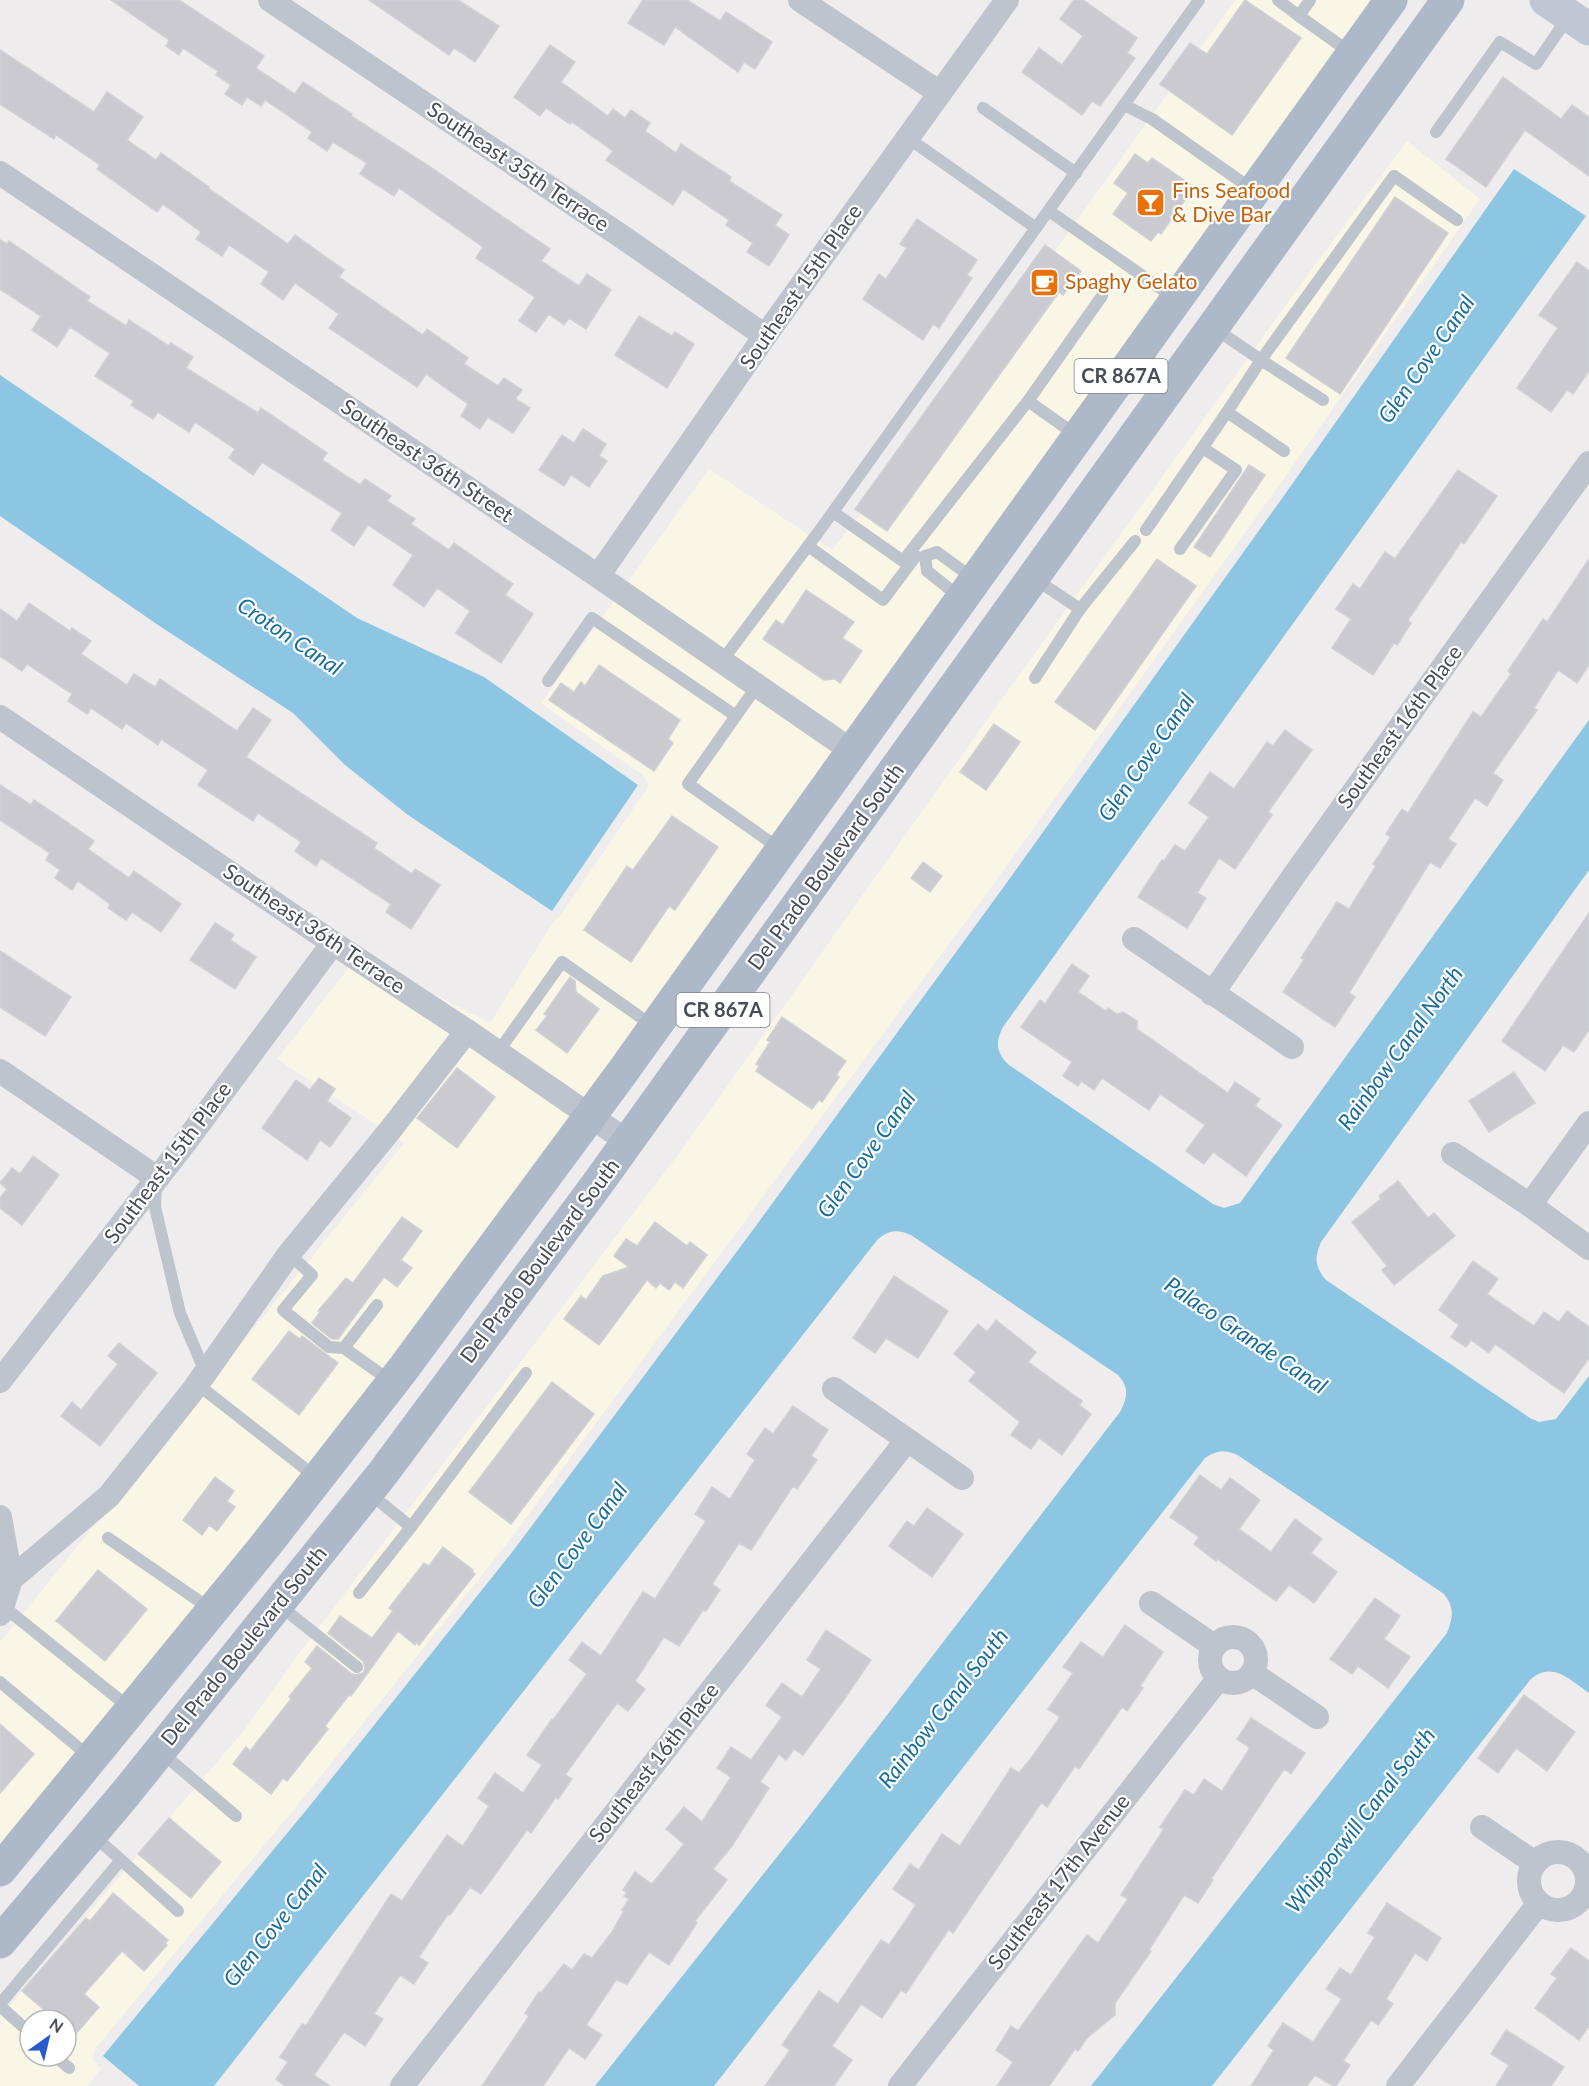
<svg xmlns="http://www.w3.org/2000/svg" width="1589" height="2086" viewBox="0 0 1589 2086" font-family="Lato,sans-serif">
  <rect width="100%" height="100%" fill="#eeecec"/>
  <!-- commercial -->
  <g fill="#f9f6e5" fill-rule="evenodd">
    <polygon points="1235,0 1375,0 394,1363 0,1850 0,1642 404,1143 277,1059 358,956 490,1023 554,921 560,916 646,790 648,784 644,776 541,703 709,469 832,550 929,426"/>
    <path d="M1407 141 1480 199 1280 484 992 886 506 1545 300 1802 95 2049 93 2059 101 2069 87 2086H0V2017L246 1728 301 1651 686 1144 1001 700 1315 265ZM30 2020H66V2056H30Z"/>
  </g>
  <!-- water -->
  <g fill="#8dc6e3">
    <path d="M1514 169 1586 216 1003 1027C995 1042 996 1053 1009 1065L1213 1204 1224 1208 1240 1203 1589 720V870L1321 1242C1314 1258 1315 1267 1326 1280L1530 1418 1539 1422 1556 1419 1589 1376V1693C1570 1680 1552 1660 1530 1680L1212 2086H1091L1447 1633C1453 1617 1455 1608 1444 1594L1239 1456C1225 1449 1217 1450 1205 1458L714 2086H595L804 1823 1120 1412C1128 1397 1129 1387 1118 1375L911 1235C898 1229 889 1230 878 1239L214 2086H139L103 2056 308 1808 513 1551 744 1242 1000 892 1288 490Z"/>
    <polygon points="0,375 357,618 484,677 638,785 552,911 408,815 345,765 293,713 158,625 0,516"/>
  </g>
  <!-- building -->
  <g fill="#cacad0" stroke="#d0d1d7" stroke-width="1.5">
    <polygon points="111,0 179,0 264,56 256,68 295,94 303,82 352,114 351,116 432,168 550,249 541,261 579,286 587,274 611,290 586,329 569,318 564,325 549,314 536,332 519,321 535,297 476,258 483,247 399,188 394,196 360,174 367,163 333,142 327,151 308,138 312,132 265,100 261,106 247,97 242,105 225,94 231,85 216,75 218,71 183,48 179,55 166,46 169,40"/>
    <polygon points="369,0 458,0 499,26 475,62 454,48 449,55"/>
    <polygon points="643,0 687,0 720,21 726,12 772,42 755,69 744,62 738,72 675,27 664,45 628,23"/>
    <polygon points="1074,0 1083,0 1137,38 1127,53 1135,58 1100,106 1092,101 1082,115 1022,72 1039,48 1062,65 1083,36 1060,19"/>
    <polygon points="1245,0 1301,38 1232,135 1160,84 1190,43 1207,54"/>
    <polygon points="550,45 575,62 561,82 608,116 613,109 625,118 631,110 650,123 645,131 676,153 681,144 731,177 729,181 782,215 775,225 789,235 769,266 747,252 753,243 726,225 729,220 683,189 673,205 606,160 613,151 572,122 570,124 546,108 540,116 514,97"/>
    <polygon points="0,50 94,112 107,92 143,117 127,140 156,160 161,153 209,187 208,188 288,244 295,235 344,270 339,277 423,335 427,329 468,358 464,364 498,386 504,378 522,390 515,399 530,408 513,433 488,417 480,429 461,416 468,404 426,374 417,387 329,328 339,314 295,283 283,300 261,284 269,272 229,245 222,256 196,239 201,232 163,204 157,212 97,169 100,165 56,135 54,139 0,104"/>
    <polygon points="1503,77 1561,119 1572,105 1589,117 1589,176 1525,130 1486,187 1446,159"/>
    <polygon points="1135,154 1148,163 1152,158 1194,187 1161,234 1158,232 1151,241 1113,214 1128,193 1114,183"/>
    <polygon points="1395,197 1448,233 1340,394 1286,358"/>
    <polygon points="917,219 977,260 967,275 972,278 939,328 933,324 923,340 863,299 879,274 886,279 907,248 900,244"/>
    <polygon points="0,240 7,244 9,241 90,297 87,301 126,326 129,320 169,346 171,343 193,357 186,368 258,413 261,408 327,453 322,460 360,485 365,479 391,496 387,501 415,519 411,524 449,550 454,543 513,584 505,595 533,614 501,663 456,633 470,611 437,588 424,607 393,585 413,555 368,525 354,546 331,530 342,513 262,462 253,475 229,458 235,449 195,422 189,432 158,412 153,419 131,405 134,401 95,376 110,353 70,327 57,347 32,330 41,316 0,289"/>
    <polygon points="1045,245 1081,271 1063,295 1059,292 887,531 855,509"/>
    <polygon points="1577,262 1589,271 1589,371 1573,394 1567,390 1551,412 1517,388 1558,328 1539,315"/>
    <polygon points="639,316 672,336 675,332 694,344 667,388 615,355"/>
    <polygon points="583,429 606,444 599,456 607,461 589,487 571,475 564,486 539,470 562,435 574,443"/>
    <polygon points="1249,465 1265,475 1210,557 1194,547"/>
    <polygon points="1458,470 1497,496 1464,544 1461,542 1408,620 1411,623 1397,645 1394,643 1373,675 1332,648 1351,619 1336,609 1353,584 1360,589 1385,552 1395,559"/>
    <polygon points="1157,559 1196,586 1095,730 1055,702"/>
    <polygon points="1589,559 1589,665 1577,683 1558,670 1534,708 1537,710 1493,773 1503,780 1487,806 1475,798 1448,839 1456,844 1440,868 1430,862 1349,993 1355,997 1335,1027 1283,992 1304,960 1301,958 1337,902 1349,909 1376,866 1373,864 1391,837 1386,834 1402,809 1408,813 1473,712 1481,717 1511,674 1508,671 1543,619 1547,622"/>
    <polygon points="806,590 854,622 842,638 862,651 840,683 835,679 824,680 763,639 776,620 783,625"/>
    <polygon points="29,603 70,631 72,628 91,641 81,654 127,685 134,674 155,687 160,679 237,731 253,708 271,720 246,757 377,843 374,848 412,874 415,869 440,885 411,929 386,912 391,904 321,858 316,866 295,851 301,842 258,813 253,821 198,785 208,770 161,739 158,745 126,723 122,729 91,708 87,714 68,701 72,694 27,664 22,671 0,656 0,609 17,621"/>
    <polygon points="599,665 680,720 668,739 673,743 654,771 549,700 561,683 574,692 581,682 585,686"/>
    <polygon points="994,724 1020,742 986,790 960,772"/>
    <polygon points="1285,730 1312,750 1268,812 1272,815 1235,869 1219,858 1197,893 1206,898 1187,928 1138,897 1162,860 1164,861 1175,845 1185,851 1209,817 1189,803 1210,772 1234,789 1267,742 1273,746"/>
    <polygon points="0,785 31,805 34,800 57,815 94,841 88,849 129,878 134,871 181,904 161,932 132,912 126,920 108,908 110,904 78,881 72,890 55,878 60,870 46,860 50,853 0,820"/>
    <polygon points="672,816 718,847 675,910 669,906 631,962 584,930 627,866 633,870"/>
    <polygon points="923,862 942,876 930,892 911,878"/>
    <polygon points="1589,913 1589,1030 1574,1052 1563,1045 1545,1071 1502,1041"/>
    <polygon points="215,923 234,935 230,940 256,957 235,989 190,960"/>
    <polygon points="0,951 71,997 45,1036 0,1007"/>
    <polygon points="1072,964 1089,976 1078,992 1106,1011 1108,1008 1117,1014 1123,1012 1137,1021 1137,1029 1228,1093 1235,1082 1260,1099 1255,1106 1282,1125 1246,1176 1213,1152 1204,1164 1186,1151 1205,1125 1160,1094 1149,1110 1102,1078 1094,1090 1081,1081 1078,1086 1063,1076 1072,1062 1021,1027 1040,1000 1045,1004"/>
    <polygon points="570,977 575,981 576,992 599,1009 567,1053 536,1030 547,1016 544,1014"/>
    <polygon points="782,1017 846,1061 836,1075 839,1077 822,1102 819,1100 812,1109 756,1071 759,1066 756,1064 770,1042 767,1040"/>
    <polygon points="457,1068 495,1097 457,1148 417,1118"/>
    <polygon points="1514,1072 1535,1103 1489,1132 1469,1101"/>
    <polygon points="319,1078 335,1089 327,1101 351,1118 330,1147 320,1140 307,1160 262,1128 296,1080 310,1090"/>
    <polygon points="33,1156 59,1175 22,1225 0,1208 0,1198 7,1189 0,1183 12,1168 20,1174"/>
    <polygon points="1398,1181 1428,1218 1434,1213 1455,1236 1394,1285 1382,1270 1387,1266 1352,1222 1381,1199 1379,1196"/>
    <polygon points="402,1217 422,1231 401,1260 412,1268 397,1287 384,1277 338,1339 332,1339 312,1323 320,1312 318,1311 346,1278 353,1283"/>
    <polygon points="655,1222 687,1246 690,1242 707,1255 683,1288 675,1282 669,1290 660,1283 656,1288 647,1280 599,1345 564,1319 581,1296 586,1300 603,1276 629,1267 614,1256 626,1239 637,1246"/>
    <polygon points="1473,1261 1498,1279 1487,1294 1534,1326 1544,1312 1559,1322 1567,1311 1589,1327 1589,1358 1564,1393 1495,1344 1489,1353 1471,1340 1466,1347 1451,1337 1459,1325 1439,1310"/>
    <polygon points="894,1276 948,1311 918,1358 886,1338 875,1353 853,1338"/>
    <polygon points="996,1320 1036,1352 1028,1362 1082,1401 1079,1405 1091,1414 1062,1455 1039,1438 1031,1449 1011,1435 1020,1422 969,1381 976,1372 954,1354 978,1324 987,1332"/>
    <polygon points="289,1331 300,1339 302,1336 338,1363 299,1415 252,1379"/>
    <polygon points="119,1343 157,1373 100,1446 61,1416 72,1402 81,1410 118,1364 108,1356"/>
    <polygon points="552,1382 594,1414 511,1524 469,1492"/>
    <polygon points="793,1406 828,1430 811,1456 817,1460 797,1489 793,1486 751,1550 739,1543 712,1584 720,1590 706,1611 703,1610 679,1646 664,1637 635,1681 645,1689 628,1711 617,1703 565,1775 572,1779 558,1799 556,1797 531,1833 527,1830 481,1894 470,1887 450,1915 448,1914 419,1957 428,1963 414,1984 400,1975 374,2014 383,2019 365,2046 344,2032 314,2075 330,2086 285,2086 276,2079 288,2062 280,2057 302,2024 306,2026 391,1894 402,1901 447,1835 463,1846 489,1806 478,1798 495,1773 523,1793 542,1765 527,1755 552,1719 553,1720 587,1674 569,1660 582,1642 601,1656 643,1592 655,1599 706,1521 695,1514 712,1487 730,1499 755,1460 747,1454 765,1428 773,1434"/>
    <polygon points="1200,1475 1221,1490 1230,1478 1260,1500 1239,1529 1271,1552 1295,1519 1322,1539 1311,1553 1337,1572 1314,1603 1289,1585 1276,1601 1217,1559 1216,1561 1194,1544 1199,1537 1170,1517"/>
    <polygon points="215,1477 234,1491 227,1501 235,1507 217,1531 209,1525 202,1535 183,1520"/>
    <polygon points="927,1508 963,1534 932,1577 889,1546 907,1521 914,1526"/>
    <polygon points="443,1547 473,1570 472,1572 475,1574 419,1645 416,1642 415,1645 398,1631 351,1696 349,1695 325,1726 328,1729 287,1781 283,1778 271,1794 233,1764 246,1747 250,1751 291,1699 289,1697 312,1668 305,1662 317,1646 352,1674 356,1675 363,1673 365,1668 363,1661 328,1633 340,1616 372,1638 393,1611 389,1608 424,1563 429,1566"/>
    <polygon points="98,1570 147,1609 105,1661 56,1621"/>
    <polygon points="1375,1598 1400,1616 1384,1639 1410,1657 1388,1688 1358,1666 1352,1674 1330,1659"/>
    <polygon points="1125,1625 1163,1652 1140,1686 1143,1688 1127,1711 1122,1707 1079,1769 1075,1766 1047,1807 1041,1803 953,1933 949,1929 906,1993 901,1990 882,2018 861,2004 832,2046 852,2060 834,2086 765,2086 790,2050 782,2045 819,1991 838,2004 881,1940 889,1945 916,1905 893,1889 910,1864 919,1870 942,1834 960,1846 1011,1768 1019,1773 1032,1757 1060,1717 1048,1709 1073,1673 1063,1667 1081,1642 1103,1657"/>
    <polygon points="826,1630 871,1660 845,1698 803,1755 794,1749 786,1760 779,1754 760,1782 769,1788 732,1846 713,1869 727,1880 695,1921 697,1923 669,1965 649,1952 627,1984 616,1980 586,2025 602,2035 585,2059 569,2048 543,2086 482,2086 529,2016 525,2013 539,1992 541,1993 564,1964 572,1970 584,1954 592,1958 615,1928 614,1928 624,1911 622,1910 629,1899 624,1896 627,1893 623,1890 635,1872 652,1884 684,1844 666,1829 684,1807 702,1822 731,1777 717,1768 731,1747 751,1760 782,1717 766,1705 782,1683 802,1697 821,1669 807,1660"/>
    <polygon points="1524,1695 1575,1732 1547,1771 1516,1748 1498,1773 1478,1758"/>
    <polygon points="1251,1718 1305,1753 1291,1774 1284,1769 1211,1879 1213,1880 1198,1903 1184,1895 1149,1950 1151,1951 1115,2003 1115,2015 1087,2038 1078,2051 1075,2049 1049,2086 997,2086 1013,2062 996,2050 1011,2026 1018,2031 1087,1935 1098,1943 1128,1899 1121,1895 1164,1829 1160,1827 1185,1790 1194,1795 1204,1779 1222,1791 1250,1748 1237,1739"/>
    <polygon points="0,1724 34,1754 0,1793"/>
    <polygon points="169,1818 221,1862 191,1898 138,1854"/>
    <polygon points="113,1893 168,1940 165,1943 167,1945 144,1971 122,1951 84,1994 99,2007 74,2036 66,2029 66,2020 56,2020 22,1991 86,1918 90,1921"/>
    <polygon points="1387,1903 1441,1938 1427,1961 1415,1953 1386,1999 1393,2004 1378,2025 1371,2020 1343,2061 1350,2065 1336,2086 1333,2086 1315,2075 1307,2086 1251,2086 1274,2050 1268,2046 1283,2023 1313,2042 1342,1999 1326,1989 1340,1968 1351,1975 1375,1937 1368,1933"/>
    <polygon points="1571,1948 1589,1961 1589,2026 1579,2040 1535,2008 1557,1978 1551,1974"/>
    <polygon points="1506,2030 1564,2067 1551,2086 1496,2086 1509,2065 1491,2054"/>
  </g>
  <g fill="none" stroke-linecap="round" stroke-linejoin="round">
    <!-- lane -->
    <g stroke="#bec4cd" stroke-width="12">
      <polyline points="1278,0 1299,16"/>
      <polyline points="1310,0 1299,16 1351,53"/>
      <polyline points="1124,105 1152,119 1253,190"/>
      <polyline points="983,108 1076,173"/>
      <polyline points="1436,132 1500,42 1536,64 1569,16"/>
      <polyline points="908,138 1036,228"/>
      <polyline points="1049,211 1176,299"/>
      <polyline points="1214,328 1261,360 1394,176 1457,220"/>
      <polyline points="1028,401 1076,435"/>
      <polyline points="1284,451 1227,412 1261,360 1323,400"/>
      <polyline points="833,512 903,561 1028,401 1102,296"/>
      <polyline points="1146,530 1227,412"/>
      <polyline points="808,546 883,600 916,556"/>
      <polyline points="1180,549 1236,470 1203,448"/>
      <polyline points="961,598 927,571 925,556 937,552 974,579"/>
      <polyline points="1080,609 1135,541"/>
      <polyline points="722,661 820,530 1199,0"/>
      <polyline points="1035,678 1080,609 1035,579"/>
      <polyline points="548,681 592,618 736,716"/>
      <polyline points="757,686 688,784 780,849"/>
      <polyline points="498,1052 562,962 653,1026"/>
      <polyline points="156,1185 155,1207 180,1313 205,1372"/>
      <polyline points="289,1254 312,1275 283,1310 329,1347 344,1348"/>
      <polyline points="377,1305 344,1348 392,1382"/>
      <polyline points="197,1384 317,1478"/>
      <polyline points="411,1527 526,1373"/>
      <polyline points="108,1538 212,1610"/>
      <polyline points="359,1593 411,1527 369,1493"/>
      <polyline points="279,1605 357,1667"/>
      <polyline points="4,1607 131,1709"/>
      <polyline points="0,1682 91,1758"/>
      <polyline points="161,1752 236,1816"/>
      <polyline points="92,1834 178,1911"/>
      <polyline points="0,2004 121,1860"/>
      <polyline points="0,2006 30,2033"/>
      <polyline points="55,2056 69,2068"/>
    </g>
    <!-- street -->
    <g stroke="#bec4cd" stroke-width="24">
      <polyline points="270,0 621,236 765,336"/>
      <polyline points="800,0 940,93"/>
      <polyline points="0,173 598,576 852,751"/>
      <polyline points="598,576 765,336 1007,0"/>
      <polyline points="0,717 333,943 467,1031 628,1142"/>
      <polyline points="1134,939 1292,1047"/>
      <polyline points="1212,994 1295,874 1589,463"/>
      <polyline points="0,1071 157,1178"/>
      <polyline points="1453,1154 1530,1205 1589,1248"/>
      <polyline points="1530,1205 1589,1123"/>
      <polyline points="0,1381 184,1144 333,943"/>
      <polyline points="834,1389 962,1478"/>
      <polyline points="0,1517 11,1579 0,1614"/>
      <polyline points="11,1579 109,1496 194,1389 289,1254 391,1129 467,1031"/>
      <polyline points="1151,1603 1214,1646"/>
      <circle cx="1233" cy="1660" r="23"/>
      <polyline points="1252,1673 1317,1717"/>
      <polyline points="1482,1827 1535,1863"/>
      <circle cx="1558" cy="1881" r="29"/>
      <polyline points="402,2086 907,1440"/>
      <polyline points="900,2086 1219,1678"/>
      <polyline points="1398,2086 1539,1903"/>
    </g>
    <!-- secondary -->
    <polyline stroke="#c0c7d4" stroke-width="33" points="1546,0 1589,29"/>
    <!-- primary -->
    <g stroke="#adb8c9" stroke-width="33">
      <polyline points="0,1870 265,1546 403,1369 621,1074 1391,0"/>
      <polyline points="0,1942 126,1793 383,1473 598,1183 1448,0"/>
    </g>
  </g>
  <!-- icons -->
  <defs>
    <symbol id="bar-square" viewBox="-11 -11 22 22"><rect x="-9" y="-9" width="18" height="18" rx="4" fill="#e8710a" stroke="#fff"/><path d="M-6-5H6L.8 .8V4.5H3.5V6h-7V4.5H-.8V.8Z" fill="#fff"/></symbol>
    <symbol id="cafe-square" viewBox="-11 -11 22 22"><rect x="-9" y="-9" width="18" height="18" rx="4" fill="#e8710a" stroke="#fff"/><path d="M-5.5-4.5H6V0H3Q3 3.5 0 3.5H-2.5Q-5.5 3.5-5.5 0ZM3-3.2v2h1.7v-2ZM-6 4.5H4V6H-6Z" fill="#fff"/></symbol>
  </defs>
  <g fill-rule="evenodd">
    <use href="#bar-square" x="1134" y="186" width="33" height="33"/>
    <use href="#cafe-square" x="1028" y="266" width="33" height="33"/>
  </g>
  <g text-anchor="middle" stroke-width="4.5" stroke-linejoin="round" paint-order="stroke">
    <!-- shield labels -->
    <g fill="#fff" stroke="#7e8289" stroke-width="1.5">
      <rect x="1074.5" y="359" width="93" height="34" rx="4.5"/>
      <rect x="676.5" y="993" width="93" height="34" rx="4.5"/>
    </g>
    <g font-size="20" font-weight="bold" fill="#464d57">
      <text x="1121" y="383">CR 867A</text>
      <text x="723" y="1017">CR 867A</text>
    </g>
    <!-- street labels -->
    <g font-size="21" fill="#464d57" stroke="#fff">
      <text transform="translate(518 167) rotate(34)" y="7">Southeast 35th Terrace</text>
      <text transform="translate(801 287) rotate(-55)" y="7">Southeast 15th Place</text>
      <text transform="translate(427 461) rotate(34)" y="7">Southeast 36th Street</text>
      <text transform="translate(1400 727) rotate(-54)" y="7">Southeast 16th Place</text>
      <text transform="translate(826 867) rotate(-54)" y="7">Del Prado Boulevard South</text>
      <text transform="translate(314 929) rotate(34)" y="7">Southeast 36th Terrace</text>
      <text transform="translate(168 1163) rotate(-53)" y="7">Southeast 15th Place</text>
      <text transform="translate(540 1261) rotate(-53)" y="7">Del Prado Boulevard South</text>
      <text transform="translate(244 1646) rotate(-51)" y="7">Del Prado Boulevard South</text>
      <text transform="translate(654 1763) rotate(-52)" y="7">Southeast 16th Place</text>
      <text transform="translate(1059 1882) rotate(-52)" y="7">Southeast 17th Avenue</text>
    </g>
    <!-- food labels -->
    <g font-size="21" fill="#c56008" stroke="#fff" text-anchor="start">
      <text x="1172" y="198">Fins Seafood<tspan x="1172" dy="24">&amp; Dive Bar</tspan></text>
      <text x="1065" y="289">Spaghy Gelato</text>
    </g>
    <!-- water labels -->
    <g font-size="22" font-style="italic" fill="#186d99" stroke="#fff">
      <text transform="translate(1426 359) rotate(-55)" y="8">Glen Cove Canal</text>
      <text transform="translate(290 636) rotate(34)" y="8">Croton Canal</text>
      <text transform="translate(1146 757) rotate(-55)" y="8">Glen Cove Canal</text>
      <text transform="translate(1400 1048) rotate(-54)" y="8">Rainbow Canal North</text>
      <text transform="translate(866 1154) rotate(-54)" y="8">Glen Cove Canal</text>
      <text transform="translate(1246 1335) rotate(34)" y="8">Palaco Grande Canal</text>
      <text transform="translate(577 1545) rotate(-53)" y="8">Glen Cove Canal</text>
      <text transform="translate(943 1708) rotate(-52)" y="8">Rainbow Canal South</text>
      <text transform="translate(1360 1820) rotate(-52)" y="8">Whipporwill Canal South</text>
      <text transform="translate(275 1925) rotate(-51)" y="8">Glen Cove Canal</text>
    </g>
  </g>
  <!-- north arrow -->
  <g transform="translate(48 2038) rotate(34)"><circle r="28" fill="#ffffff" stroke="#b5b8bc" stroke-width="1.5"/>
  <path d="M0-4.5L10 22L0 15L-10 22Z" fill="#275acd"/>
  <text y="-9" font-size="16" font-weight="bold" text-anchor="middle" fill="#464d57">N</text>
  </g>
</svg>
